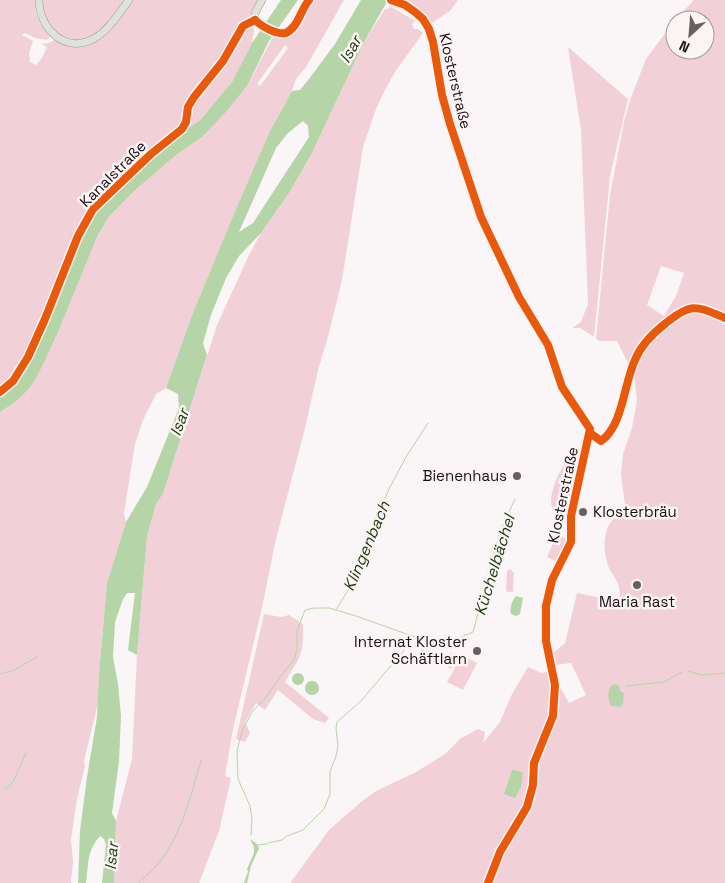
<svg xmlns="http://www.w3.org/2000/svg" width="725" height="883" viewBox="0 0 725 883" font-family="'Space Grotesk',sans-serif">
  <rect width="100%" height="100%" fill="#faf5f6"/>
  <!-- green -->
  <g fill="#f2d0d8" fill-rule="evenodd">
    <path d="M0 0H35C34 15 40 25 50 36L47 40 35 38 25 33 22 35 33 41 29 53 30 62 36 65 42 58 47 47 41 44 49 43 56 39 76 40C48 34 47 26 41 0H258L251 19 247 22 253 26 254 30 252 43 232 82 224 92 196 124 165 146 101 204C85 225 77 248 67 272 58 295 49 318 39 340 29 361 20 383 0 396Z"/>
    <path d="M313 0H344L306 67 296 79 292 91 270 131 192 315 166 388 156 394 143 420 135 444 124 513 126 522 107 583 99 674 98 703 84 761 85 766 77 799 71 839 73 863 71 882V883H0V412L14 403 24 394 32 385 42 367 59 330 97 237 108 218 132 193 176 155 202 137 226 112 247 86 275 33 283 36 288 35ZM285 45 288 48 260 86 257 84Z"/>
    <polygon points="400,0 458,0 450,11 429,25"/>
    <path d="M694 0H725V883H290L329 830 361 802 376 791 416 772 445 754 460 739 478 729 485 732 483 743 500 722 512 694 528 667 541 673 547 672 558 683 569 703 586 695 571 663 555 665 553 653 565 643 577 593 596 597 620 599C620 583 617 582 610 570 603 555 601 529 615 518 618 515 623 514 626 513L621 474 623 454 632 428 637 401 634 375 617 341H599L596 339 610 195 624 122 630 100 646 59 675 20V50H705V20H675ZM661 266 684 273 676 296 664 316 647 305Z"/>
    <polygon points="390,6 415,21 412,24 414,29 418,29 423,33 395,72 385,90 376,109 363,147 342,280 329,333 318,370 305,428 276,539 261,612 233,729 225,776 231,778 219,831 199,883 114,883 116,821 132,759 137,655 147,536 156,504 163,494 217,325 249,255 261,233 289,193 312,153 364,42 385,9 388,9"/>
    <polygon points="568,47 628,99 610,176 594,337 580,328 572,328 581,322 588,304 581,130"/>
    <path d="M567 461 577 466 579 469 568 513V520L558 515 559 513C555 511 552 508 551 504 550 491 559 471 567 461Z"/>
    <polygon points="557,534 566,539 567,544 559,560 555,561 547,557"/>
    <polygon points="510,569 514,573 513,592 508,592 506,590 507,571"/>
    <path d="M264 614 281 617 289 615 303 624C304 655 300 657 285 682L329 718 325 723 313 719 278 690 265 710 256 703 245 722 250 733 245 742 236 739Z"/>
    <polygon points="450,653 458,657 451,669 444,665"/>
    <polygon points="462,655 477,663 463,690 447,682"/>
  </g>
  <!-- water -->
  <g fill="#b5d4a7" fill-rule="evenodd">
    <polygon points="281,0 298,0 269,41 247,86 226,112 202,137 176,155 132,193 108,218 97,237 59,330 42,367 32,385 24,394 14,403 0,412 0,396 16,382 29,362 51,313 82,235 94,214 101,204 149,159 200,120 232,82 252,43"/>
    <path d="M361 0H388L364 42 312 153 289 193 261 233 239 256 226 278 211 315 203 343 207 355 163 494 156 504 147 536 137 655 128 650 135 593H127L123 599 115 622 113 657 118 684 121 716 119 761 112 813 116 821 114 883H102L106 845 104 839 100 836C86 852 89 864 86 883H78L80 831 87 777 97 717 99 674 107 583 126 522 147 487 179 408 178 394 166 388 192 315 240 200 270 131 292 91 300 90 309 79 335 44ZM303 121 308 126 309 137 253 223 239 232 276 148 288 133Z"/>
    <path d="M516 596 523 598 520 614 516 616 511 614C509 608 512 601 516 596Z"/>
    <circle cx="298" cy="679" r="6"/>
    <circle cx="312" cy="688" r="7"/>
    <path d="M614 684 619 686 620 691 624 693 623 704 620 707 611 706C608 699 606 689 614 684Z"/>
    <polygon points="512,770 523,772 521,787 515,798 504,794"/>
    <polygon points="250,839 257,844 259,848 251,866 247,883 244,883 248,871 247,869 254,853 254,847"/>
  </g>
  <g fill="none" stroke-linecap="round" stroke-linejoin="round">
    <!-- stream -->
    <g stroke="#b5d4a7" stroke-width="1">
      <polyline points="336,610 353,582 362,562 369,537 389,489 406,457 428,423"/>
      <polyline points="447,643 473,632 500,531 515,499"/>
      <polyline points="688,671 702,675 725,673"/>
      <polyline points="0,674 14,670 37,657"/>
      <polyline points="626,686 664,682 682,672"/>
      <polyline points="5,790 13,782 26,753"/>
      <polyline points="251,835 252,819 250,806 238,779 237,751 242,731 252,712 267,696 280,677 294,660 297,650 297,631 305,610 314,608 329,608 356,616 435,644 442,644"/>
      <polyline points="268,843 282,840 287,836 303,830 324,809 330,794 330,772 336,756 338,746 336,728 337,722 361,701 411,642"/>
      <polyline points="258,845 267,844"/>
      <path d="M138 883C143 878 150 873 155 867 181 839 190 797 201 761"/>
    </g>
    <defs>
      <polyline id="minor" points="0,392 13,381 28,357 45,319 78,236 93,209 151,154 182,129 186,122 188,107 194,97 223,61 243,26 255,20"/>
      <g id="major">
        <path d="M39 0C39 29 66 55 95 38 109 30 119 13 129 0"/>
        <path d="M262 0 255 13V20C260 25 266 27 272 30 297 41 297 14 309 0"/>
        <polyline points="391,0 405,5 415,12 423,19 429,29 433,42 442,95 450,124 481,217 519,297 548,345 562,387 590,429 571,516 571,542 552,580 546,606 546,641 555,685 553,716 534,763 533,785 527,807 500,852 488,883"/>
      </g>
    </defs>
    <!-- minor casing -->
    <use href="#minor" stroke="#b6aeb0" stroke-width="6"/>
    <!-- major casing -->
    <use href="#major" stroke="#969d8f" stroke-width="8"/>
    <!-- minor -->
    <use href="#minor" stroke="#fefefe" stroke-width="5"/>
    <!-- major -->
    <use href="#major" stroke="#dee2db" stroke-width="7"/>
    <defs>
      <g id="cycleway">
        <polyline points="391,0 405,5 415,12 423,19 429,29 433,42 442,95 450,124 481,217 519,297 548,345 562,387 590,429 571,516 571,542 552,580 546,606 546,641 555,685 553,716 534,763 533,785 527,807 500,852 488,883"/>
        <path d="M255 20C262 27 277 35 286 33 299 26 300 11 309 0"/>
        <polyline points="0,392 13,381 28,357 45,319 78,236 93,209 151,154 182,129 186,122 188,107 194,97 223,61 243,26 255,20"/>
        <path d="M590 433 601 441C623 426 624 383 635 360 641 345 653 333 666 323 692 302 696 306 725 318"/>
      </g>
    </defs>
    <!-- cycleway casing -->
    <use href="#cycleway" stroke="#fbf4f5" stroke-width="11"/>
    <!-- cycleway -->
    <use href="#cycleway" stroke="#e8590c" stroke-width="8"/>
  </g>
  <!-- markers -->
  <g fill="#685f61" stroke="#fbf4f5" stroke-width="2">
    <circle cx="517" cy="476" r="5"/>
    <circle cx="583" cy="512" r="5"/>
    <circle cx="637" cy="585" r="5"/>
    <circle cx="477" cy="651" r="5"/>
  </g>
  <g text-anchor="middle" stroke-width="5" stroke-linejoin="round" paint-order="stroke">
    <!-- street labels -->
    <g font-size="15" fill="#190e11" stroke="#fbf4f5">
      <text transform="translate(455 81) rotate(77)" y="5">Klosterstraße</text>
      <text transform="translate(113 174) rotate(-45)" y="5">Kanalstraße</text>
      <text transform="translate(563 495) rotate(-78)" y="5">Klosterstraße</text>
    </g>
    <!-- poi labels -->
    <g font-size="15" fill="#190e11" stroke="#fbf4f5" text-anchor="end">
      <text x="507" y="481">Bienenhaus</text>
      <text x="593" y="517" text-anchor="start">Klosterbräu</text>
      <text x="637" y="607" text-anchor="middle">Maria Rast</text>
      <text x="467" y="647">Internat Kloster<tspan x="467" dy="17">Schäftlarn</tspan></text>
    </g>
    <!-- water labels -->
    <g font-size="16" font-style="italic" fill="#1b390c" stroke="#fbf4f5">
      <text transform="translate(350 49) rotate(-60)" y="6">Isar</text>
      <text transform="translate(179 422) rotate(-69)" y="6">Isar</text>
      <text transform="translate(366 546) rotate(-67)" y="6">Klingenbach</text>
      <text transform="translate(494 565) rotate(-73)" y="6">Küchelbächel</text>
      <text transform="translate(111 856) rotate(-85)" y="6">Isar</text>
    </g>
  </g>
  <!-- north arrow -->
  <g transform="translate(690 35) rotate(206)"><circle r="24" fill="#fbf4f5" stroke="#a1989a"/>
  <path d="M0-4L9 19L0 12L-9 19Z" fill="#685f61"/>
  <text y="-8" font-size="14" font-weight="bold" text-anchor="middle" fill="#190e11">N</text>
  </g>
</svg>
